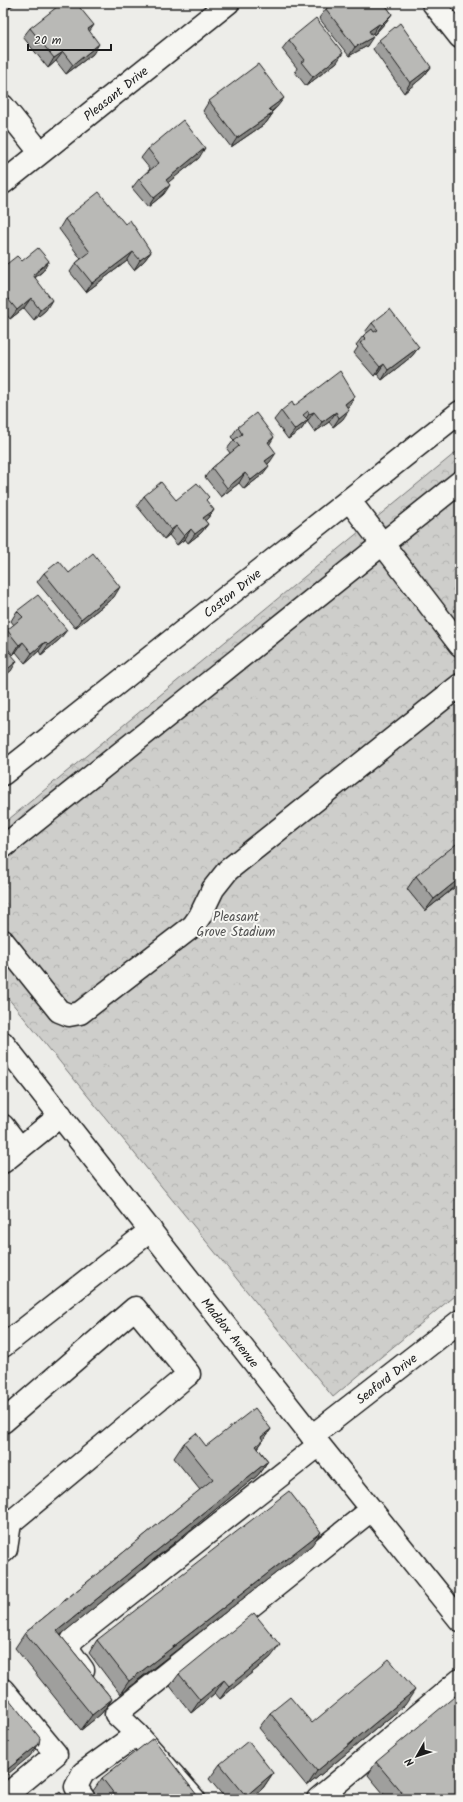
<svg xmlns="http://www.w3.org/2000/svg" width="463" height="1802" viewBox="0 0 463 1802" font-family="Kalam,sans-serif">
  <defs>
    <pattern id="park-crowns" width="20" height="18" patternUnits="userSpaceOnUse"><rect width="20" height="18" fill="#cececb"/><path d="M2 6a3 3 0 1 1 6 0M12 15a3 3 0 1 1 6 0" fill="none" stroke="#b0b0ae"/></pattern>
  </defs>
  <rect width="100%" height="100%" fill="#edede9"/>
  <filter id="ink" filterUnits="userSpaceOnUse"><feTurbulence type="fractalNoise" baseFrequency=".025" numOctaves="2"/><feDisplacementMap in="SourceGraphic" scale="8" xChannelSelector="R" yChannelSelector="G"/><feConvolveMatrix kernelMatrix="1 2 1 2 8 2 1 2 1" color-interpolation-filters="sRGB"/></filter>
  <g filter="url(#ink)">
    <!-- park -->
    <polygon fill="url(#park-crowns)" stroke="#757574" points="460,449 460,1291 333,1397 3,992 3,824"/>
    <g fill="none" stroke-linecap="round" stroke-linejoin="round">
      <defs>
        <g id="minor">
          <polyline points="433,3 460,37"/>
          <polyline points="3,106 40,152"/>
          <path id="s1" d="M3 183 228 3"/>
          <polyline points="349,500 460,645"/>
          <path id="s2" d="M3 774 460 412"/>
          <polyline points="3,847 460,482"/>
          <polyline points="3,941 59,1011 69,1015 80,1013 193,926 200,916 213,889 228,870 460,685"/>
          <path id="s3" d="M3 1043 312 1436 460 1620"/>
          <polyline points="3,1126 20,1148"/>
          <polyline points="3,1162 61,1115"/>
          <polyline points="3,1346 151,1230"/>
          <polyline points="3,1422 135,1308 189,1374 10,1523 6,1549 3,1552"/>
          <path id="s4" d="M312 1436 460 1321"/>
          <polyline points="83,1670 68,1649 73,1639 319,1445"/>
          <polyline points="3,1690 56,1754 3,1798"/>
          <polyline points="84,1799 76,1787 83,1773 137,1734"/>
          <polyline points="194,1799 137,1734 116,1714 371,1510"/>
          <polyline points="318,1799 460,1680"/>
        </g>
      </defs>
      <!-- minor casing -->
      <use href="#minor" stroke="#1c1c1c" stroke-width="25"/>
      <!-- minor -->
      <use href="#minor" stroke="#f6f6f2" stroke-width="22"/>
    </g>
    <!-- wall -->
    <g fill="#9f9f9d" stroke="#1c1c1c">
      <polygon points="3,3 16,3 4,12 3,11"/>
      <polygon points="346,3 384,3 392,14 385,23 374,35 373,33 371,34 367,46 349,56 319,18 326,9 341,8 347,4"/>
      <polygon points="30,28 93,54 66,74 56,61 48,68 23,37"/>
      <polygon points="289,40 337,62 306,86 295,72 297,68 282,49"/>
      <polygon points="379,40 431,67 424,76 404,93 373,49"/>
      <polygon points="209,101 277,107 272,112 273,113 266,123 231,147 203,111"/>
      <polygon points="148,149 199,158 168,182 164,194 148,207 132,188 139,179 150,169 141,158"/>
      <polygon points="65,219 125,224 151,252 144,261 134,270 127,261 86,292 70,272 76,263 81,259 59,229"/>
      <polygon points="22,261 43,271 35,278 46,310 34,320 24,308 10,319 3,310 3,267"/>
      <polygon points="372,323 419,347 412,356 382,380 377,374 374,376 354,353 358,347 356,345 363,336 366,333 365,332"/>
      <polygon points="355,396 349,406 347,407 343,419 333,427 329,422 315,432 307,421 301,430 288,439 274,420 281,411 294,406"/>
      <polygon points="238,427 269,444 270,462 268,464 262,475 244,489 239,483 221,497 205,477 212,468 230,453 227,449 234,440 231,437"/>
      <polygon points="144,496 176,500 206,501 214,510 207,519 205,521 208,524 201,533 188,543 185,539 177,545 169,535 164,539 137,506"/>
      <polygon points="44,573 69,573 114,597 75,628 37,582"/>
      <polygon points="17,611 60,639 41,655 39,651 25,663 16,652 13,655 3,643 3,636 7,630 14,625 11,621"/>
      <polygon points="416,876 460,883 425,911 407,889"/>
      <polygon points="271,1429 258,1448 268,1461 258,1475 60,1635 112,1699 101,1714 81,1730 15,1648 25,1633 200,1490 174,1458 184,1443 206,1446"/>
      <polygon points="312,1545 120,1694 89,1653 97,1640"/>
      <polygon points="271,1657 220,1699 215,1693 191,1713 170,1686 179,1674"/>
      <polygon points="405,1705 307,1786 259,1728 270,1713 312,1723"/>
      <polygon points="376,1762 460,1799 388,1799 368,1775"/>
      <polygon points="220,1764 273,1773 263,1788 250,1799 226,1799 209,1779"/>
      <polygon points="102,1778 200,1799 100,1799 93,1791"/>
    </g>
    <!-- shaded-wall -->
    <g fill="#82827f" stroke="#1c1c1c">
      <polygon points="11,3 16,3 4,12"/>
      <polygon points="392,14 385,23 374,35 381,25"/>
      <polygon points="379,24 373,33 362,41 369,31"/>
      <polygon points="94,25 87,35 88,29"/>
      <polygon points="373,37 367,46 349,56 355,47"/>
      <polygon points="99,44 93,54 66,74 73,65"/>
      <polygon points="63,52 56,61 48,68 54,58"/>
      <polygon points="343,53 337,62 306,86 313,77"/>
      <polygon points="431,67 424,76 404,93 410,83"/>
      <polygon points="284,98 277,107 263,118 269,109"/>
      <polygon points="273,113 266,123 231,147 237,138"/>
      <polygon points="205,148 199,158 160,189 166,180"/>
      <polygon points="170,185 164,194 148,207 154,198"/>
      <polygon points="133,252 127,261 86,292 92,283"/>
      <polygon points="151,252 144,261 134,270 140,260"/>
      <polygon points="49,261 43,271 26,284 33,275"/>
      <polygon points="31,298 24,308 10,319 17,310"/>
      <polygon points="52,300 46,310 34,320 40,310"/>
      <polygon points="419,347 412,356 382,380 388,370"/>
      <polygon points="384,364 377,374 374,376 380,367"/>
      <polygon points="355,396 349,406 338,414 345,404"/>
      <polygon points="349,410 343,419 333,427 339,418"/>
      <polygon points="314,412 301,430 288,439 295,430 303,424 309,414"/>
      <polygon points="336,412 329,422 315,432 322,422"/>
      <polygon points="274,437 268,447 268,442"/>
      <polygon points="276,453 270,462 259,471 265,461"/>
      <polygon points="269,466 262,475 244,489 251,480"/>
      <polygon points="245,473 239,483 221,497 227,488"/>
      <polygon points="214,510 207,519 197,528 203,518"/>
      <polygon points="208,524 201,533 188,543 195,534"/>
      <polygon points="176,526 169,535 164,539 171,530"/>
      <polygon points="191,529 185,539 177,545 184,536"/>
      <polygon points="120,587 114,597 75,628 81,619"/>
      <polygon points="67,630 60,639 41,655 48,645"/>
      <polygon points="23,642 16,652 13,655 19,645"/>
      <polygon points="45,642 39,651 25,663 32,653"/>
      <polygon points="17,661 11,671 3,677 3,673"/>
      <polygon points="460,878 460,883 425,911 434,899"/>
      <polygon points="271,1429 253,1455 246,1461 261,1437"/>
      <polygon points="268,1461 258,1475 47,1646 57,1631"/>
      <polygon points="321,1532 312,1545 120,1694 129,1681"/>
      <polygon points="280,1645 271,1657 220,1699 229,1686"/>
      <polygon points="224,1680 215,1693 191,1713 200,1700"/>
      <polygon points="415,1690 405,1705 307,1786 317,1771"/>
      <polygon points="112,1699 101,1714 81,1730 92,1715"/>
      <polygon points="39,1744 30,1756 3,1778 3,1773"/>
      <polygon points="273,1773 263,1788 250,1799 244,1799 246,1796"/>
    </g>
    <!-- building -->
    <g fill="#b9b9b6" stroke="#1c1c1c">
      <polygon points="62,3 76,3 94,25 88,29 99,44 73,65 63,52 54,58 30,28"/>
      <polygon points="333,3 337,3 341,8 348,3 384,3 392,14 381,25 379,24 369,31 373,37 355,47 326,9"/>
      <polygon points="316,18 343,53 313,77 301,62 305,60 289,40"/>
      <polygon points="400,23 431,67 410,83 379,40"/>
      <polygon points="258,64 284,98 269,109 273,113 237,138 209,101"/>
      <polygon points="183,120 205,148 166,180 170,185 154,198 139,179 159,163 148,149"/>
      <polygon points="99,192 125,224 130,220 151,252 140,260 133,252 92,283 76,263 90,252 65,219"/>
      <polygon points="38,248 49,261 33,275 52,300 40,310 31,298 17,310 3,293 3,277 4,277 3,275 3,267 17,256 22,261"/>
      <polygon points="390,309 419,347 388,370 384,364 380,367 360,343 366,339 363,336 372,329 374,332 378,330 372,323"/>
      <polygon points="340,371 355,396 345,404 349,410 339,418 336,412 322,422 314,412 309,414 308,411 303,415 308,420 295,430 281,411 292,402 294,406"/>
      <polygon points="256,413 274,437 268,442 276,453 265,461 269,466 251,480 245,473 227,488 212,468 239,446 234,440 242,434 238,427"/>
      <polygon points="161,482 176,500 197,483 209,497 206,500 214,510 203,518 208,524 195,534 191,529 184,536 176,526 171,530 144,496"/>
      <polygon points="93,553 120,587 81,619 44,573 59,561 69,573"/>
      <polygon points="38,595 67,630 48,645 45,642 32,653 23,642 19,645 7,630 23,617 17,611"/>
      <polygon points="3,645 17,661 3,673"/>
      <polygon points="460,841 460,878 434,899 416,876"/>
      <polygon points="255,1408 271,1429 261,1437 263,1440 256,1446 268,1461 57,1631 112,1699 92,1715 25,1633 213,1479 184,1443 196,1433 206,1446"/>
      <polygon points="289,1491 321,1532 129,1681 97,1640"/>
      <polygon points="254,1613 280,1645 229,1686 224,1680 200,1700 179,1674"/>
      <polygon points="389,1659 415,1690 317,1771 270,1713 290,1697 312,1723"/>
      <polygon points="460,1692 460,1799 407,1799 376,1762"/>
      <polygon points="3,1694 5,1694 40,1738 39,1744 3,1773"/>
      <polygon points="153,1738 200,1799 118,1799 102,1778"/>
      <polygon points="248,1741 273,1773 246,1796 220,1764"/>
      <polygon points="60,1792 66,1799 51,1799"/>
    </g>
  </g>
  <g text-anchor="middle" stroke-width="4" stroke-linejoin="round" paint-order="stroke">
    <!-- street labels -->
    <g font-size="13" fill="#1c1c1c" stroke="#f6f6f2">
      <text dy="5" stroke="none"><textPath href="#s1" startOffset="144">Pleasant Drive</textPath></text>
      <text dy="5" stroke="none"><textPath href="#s2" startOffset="292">Coston Drive</textPath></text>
      <text dy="5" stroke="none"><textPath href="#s3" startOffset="368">Maddox Avenue</textPath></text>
      <text dy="5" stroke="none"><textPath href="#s4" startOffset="94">Seaford Drive</textPath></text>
    </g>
    <!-- park labels -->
    <g font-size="13" fill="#515151" stroke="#f6f6f2">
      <text x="236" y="921">Pleasant<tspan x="236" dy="15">Grove Stadium</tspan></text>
    </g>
  </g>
  <!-- margin -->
  <rect width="463" height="1802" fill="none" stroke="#f6f6f2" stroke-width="16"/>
  <rect x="8" y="8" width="447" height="1786" fill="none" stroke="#1c1c1c" stroke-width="1.5" filter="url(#ink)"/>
  <!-- north arrow -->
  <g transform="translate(417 1756) rotate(231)" stroke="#f6f6f2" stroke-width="3" paint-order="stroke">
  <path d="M0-3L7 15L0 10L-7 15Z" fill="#1c1c1c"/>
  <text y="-6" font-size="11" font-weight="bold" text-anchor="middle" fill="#1c1c1c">N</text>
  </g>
  <!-- scale -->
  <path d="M28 44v6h83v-6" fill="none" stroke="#1c1c1c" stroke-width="2"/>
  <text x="34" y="44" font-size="12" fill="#1c1c1c" stroke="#f6f6f2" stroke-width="3" paint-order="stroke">20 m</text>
</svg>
